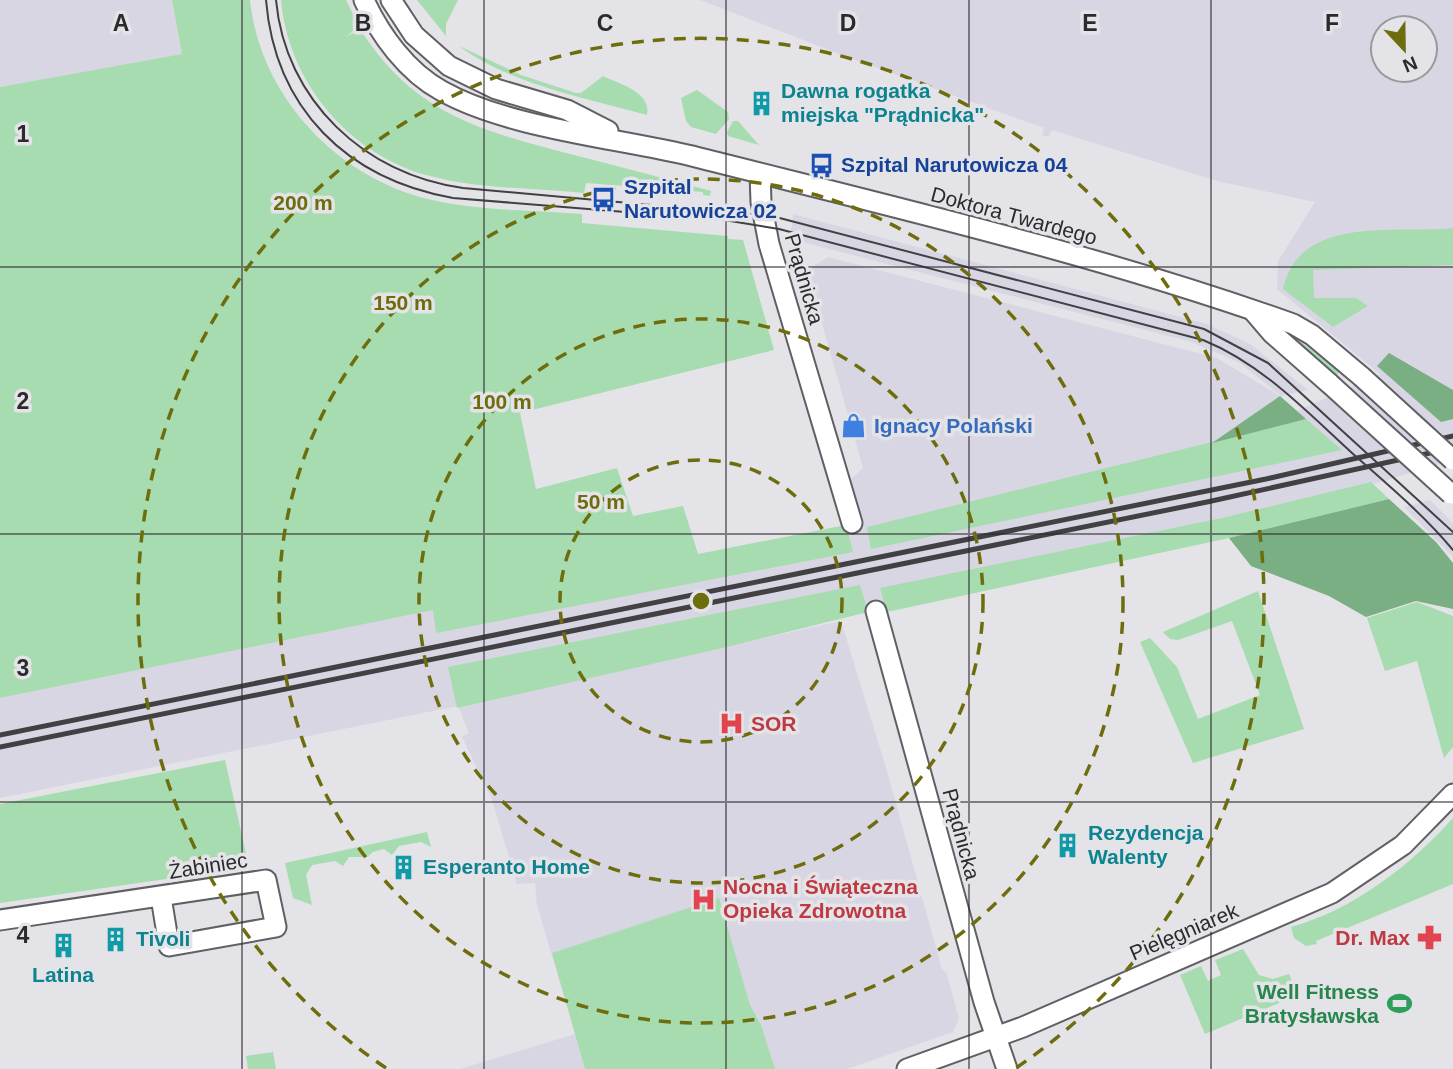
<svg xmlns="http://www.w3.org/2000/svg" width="1453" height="1069" viewBox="0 0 1453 1069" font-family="Helvetica,sans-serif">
  <rect width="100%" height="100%" fill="#e4e3e8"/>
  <!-- built -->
  <g fill="#d9d6e3" fill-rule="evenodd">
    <polygon points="0,0 172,0 182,54 0,87"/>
    <path d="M700 0H1453V460L1252 521 533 689 841 621 887 771 942 969 947 974 959 1019 953 1032 847 1069H460L575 1034 537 905 535 883 517 884 491 797 462 737 469 733 458 706 0 798V698L864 522 851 479 863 468 810 281 812 267 828 257 1217 358 1280 396 1223 436 1259 428 1380 374 1277 289 1278 261 1315 202 1217 181 1052 130 1049 137 1042 135 1044 128 847 57ZM1383 28H1425V70H1383Z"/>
    <polygon points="793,214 1207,324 1250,344 1308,390 1281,396 1240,363 1192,342 790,239"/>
    <polygon points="1430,500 1453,523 1453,557 1404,507"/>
  </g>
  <!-- green -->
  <g fill="#a6dcaf">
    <path d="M172 0H250C260 95 335 176 428 199 477 211 532 210 582 214V223L728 236V239L743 240 774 350 520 413 536 489 617 468 633 516 683 506 698 554 846 525 853 552 436 633 433 610 0 698V87L182 54Z"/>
    <path d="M281 0H346L359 26 346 37 360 29C414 114 479 130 570 154 617 166 664 178 711 191L710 196 703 195V192L586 183 584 193C534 188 479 189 430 176 350 156 288 82 281 0Z"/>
    <polygon points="417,0 458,0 446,24 446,36"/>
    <path d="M459 46 521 75 576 93H581L603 76C619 84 652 92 647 115 585 98 512 85 459 46Z"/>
    <polygon points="697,90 728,112 729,119 716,134 691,127 686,121 681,98"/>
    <polygon points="733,121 738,121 759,145 728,136 727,132"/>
    <path d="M1453 228V265L1313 270 1314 298H1356L1368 306 1333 327 1283 289C1299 214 1396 234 1453 228Z"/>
    <polygon points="1282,328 1340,371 1335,377 1280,330"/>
    <polygon points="1306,419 1342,450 871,549 867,527"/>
    <polygon points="1371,482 1389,499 1229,538 887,612 880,588 1222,518"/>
    <polygon points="860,585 868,612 714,650 457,708 448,667"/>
    <polygon points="1258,591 1304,729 1193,763 1140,642 1150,638 1177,667 1198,719 1260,695 1232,621 1178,640 1170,639 1163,632"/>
    <polygon points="1417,602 1453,616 1453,747 1444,758 1417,661 1385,671 1367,618"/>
    <polygon points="225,760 249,867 0,903 0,804"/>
    <path d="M1453 818V884L1316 941 1317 944 1306 946 1294 938 1291 927C1353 910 1411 865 1453 818Z"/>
    <polygon points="427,832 431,847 421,842 399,846 392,855 384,849 373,852 367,857 349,857 343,866 335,861 312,865 306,875 312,905 293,898 285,863"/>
    <polygon points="719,898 750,1005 761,1025 775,1069 585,1069 552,953"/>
    <polygon points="1243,949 1259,975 1273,979 1289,974 1298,995 1205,1034 1180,975 1201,966 1208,981 1221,975 1215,960"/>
    <polygon points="273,1052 276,1069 248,1069 246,1056"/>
  </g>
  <!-- forest -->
  <g fill="#79af83">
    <polygon points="1389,353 1453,390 1453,419 1441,422 1377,366"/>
    <polygon points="1280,396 1306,419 1212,443"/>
    <polygon points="1389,499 1436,542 1453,563 1453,609 1416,601 1366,617 1329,596 1251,566 1229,538"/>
  </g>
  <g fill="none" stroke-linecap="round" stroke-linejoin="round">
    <defs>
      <g id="minor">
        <path d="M364 0C380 35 407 72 442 91 508 128 617 138 692 156 893 207 1097 254 1293 324L1312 335 1362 377"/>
        <polyline points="391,0 414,35 449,66 496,89 567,110 608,131"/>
        <polyline points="760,174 761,202 769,244 852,523"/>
        <polyline points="1254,312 1272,333 1330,384"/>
        <polyline points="876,611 984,1002 1007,1069"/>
        <polyline points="0,920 266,880 276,927 169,946 161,897"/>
        <polyline points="907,1069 1023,1027 1332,893 1403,845 1453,794"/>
      </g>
    </defs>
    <!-- minor casing -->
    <use href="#minor" stroke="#605f64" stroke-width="23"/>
    <!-- minor -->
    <use href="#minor" stroke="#fff" stroke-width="19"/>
    <!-- tram -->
    <g stroke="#414043" stroke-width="2">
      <path d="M266 0C275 109 347 179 453 198L724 220 779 229 1203 340C1262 364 1306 411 1352 453 1387 484 1423 514 1453 550"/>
      <path d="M276 0C285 100 365 175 463 188L772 216 1204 329 1268 363 1453 532"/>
    </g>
    <!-- rail -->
    <g stroke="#414043" stroke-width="5">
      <polyline points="0,735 1266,479 1453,436"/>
      <polyline points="0,747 1207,502 1453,448"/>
    </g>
    <defs>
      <g id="minor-bridge">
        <polyline points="1362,377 1453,460"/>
        <polyline points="1330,384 1451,494"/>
      </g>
    </defs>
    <!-- minor-bridge casing -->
    <use href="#minor-bridge" stroke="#605f64" stroke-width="23" stroke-linecap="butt"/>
    <!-- minor-bridge -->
    <use href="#minor-bridge" stroke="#fff" stroke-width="19"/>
  </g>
  <!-- grid -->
  <path fill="none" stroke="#2b2a2d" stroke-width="2" stroke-opacity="0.55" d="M242 0V1069M484 0V1069M726 0V1069M969 0V1069M1211 0V1069M0 267H1453M0 534H1453M0 802H1453"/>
  <!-- distance rings -->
  <g fill="none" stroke="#6e6d0d" stroke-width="3.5" stroke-dasharray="12 9">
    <circle cx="701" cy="601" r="141"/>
    <circle cx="701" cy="601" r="282"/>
    <circle cx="701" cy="601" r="422"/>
    <path d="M386 1068A563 563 0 1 1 1016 1068"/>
  </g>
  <!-- icons -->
  <defs>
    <symbol id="building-bare" viewBox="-9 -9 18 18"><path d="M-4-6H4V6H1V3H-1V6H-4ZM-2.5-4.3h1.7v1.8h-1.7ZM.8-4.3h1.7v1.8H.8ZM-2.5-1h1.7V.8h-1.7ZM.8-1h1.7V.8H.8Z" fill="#0f9aa8" stroke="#e4e3e8" stroke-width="2.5" paint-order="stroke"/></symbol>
    <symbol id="bus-bare" viewBox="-9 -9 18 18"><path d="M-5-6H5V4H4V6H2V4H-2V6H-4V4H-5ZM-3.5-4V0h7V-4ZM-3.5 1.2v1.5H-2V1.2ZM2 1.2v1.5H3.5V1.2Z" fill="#1a4fb4" stroke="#e4e3e8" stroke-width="2.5" paint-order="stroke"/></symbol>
    <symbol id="shop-bare" viewBox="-9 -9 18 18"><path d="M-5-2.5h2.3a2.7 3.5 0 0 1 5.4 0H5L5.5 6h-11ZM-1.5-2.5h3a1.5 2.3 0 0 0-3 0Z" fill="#3f7fe0" stroke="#e4e3e8" stroke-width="2.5" paint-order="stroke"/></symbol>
    <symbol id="hospital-bare" viewBox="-9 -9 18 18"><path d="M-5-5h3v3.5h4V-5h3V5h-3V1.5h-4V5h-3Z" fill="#e0444e" stroke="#e4e3e8" stroke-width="2.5" paint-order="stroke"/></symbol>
    <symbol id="pharmacy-bare" viewBox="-9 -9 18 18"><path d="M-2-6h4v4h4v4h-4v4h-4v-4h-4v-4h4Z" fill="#e0444e" stroke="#e4e3e8" stroke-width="2.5" paint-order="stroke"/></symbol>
    <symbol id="stadium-bare" viewBox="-9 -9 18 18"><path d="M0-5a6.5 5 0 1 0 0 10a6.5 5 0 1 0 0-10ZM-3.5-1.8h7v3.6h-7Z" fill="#2e9e5b" stroke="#e4e3e8" stroke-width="2.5" paint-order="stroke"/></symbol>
  </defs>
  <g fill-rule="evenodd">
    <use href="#building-bare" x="744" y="86" width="35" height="35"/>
    <use href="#bus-bare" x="804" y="148" width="35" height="35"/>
    <use href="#bus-bare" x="586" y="182" width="35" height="35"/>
    <use href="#shop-bare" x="836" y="408" width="35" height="35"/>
    <use href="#hospital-bare" x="714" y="706" width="35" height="35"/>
    <use href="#building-bare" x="1050" y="828" width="35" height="35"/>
    <use href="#building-bare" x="386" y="850" width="35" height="35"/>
    <use href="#hospital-bare" x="686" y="882" width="35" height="35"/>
    <use href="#pharmacy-bare" x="1412" y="920" width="35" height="35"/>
    <use href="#building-bare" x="98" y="922" width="35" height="35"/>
    <use href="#building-bare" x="46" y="928" width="35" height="35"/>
    <use href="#stadium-bare" x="1382" y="986" width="35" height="35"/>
  </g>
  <g text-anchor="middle" stroke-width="7" stroke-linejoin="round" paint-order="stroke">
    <!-- culture labels -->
    <g font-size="21" font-weight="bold" fill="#0d838f" stroke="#e4e3e8" text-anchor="start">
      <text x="781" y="98">Dawna rogatka<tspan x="781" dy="24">miejska "Prądnicka"</tspan></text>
      <text x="1088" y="840">Rezydencja<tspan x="1088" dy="24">Walenty</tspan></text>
      <text x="423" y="874">Esperanto Home</text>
      <text x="136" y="946">Tivoli</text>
      <text x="63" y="982" text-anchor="middle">Latina</text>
    </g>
    <!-- transit labels -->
    <g font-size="21" font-weight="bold" fill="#164399" stroke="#e4e3e8" text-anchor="start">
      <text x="841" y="172">Szpital Narutowicza 04</text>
      <text x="624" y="194">Szpital<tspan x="624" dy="24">Narutowicza 02</tspan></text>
    </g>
    <!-- street labels -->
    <g font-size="21" fill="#2b2a2d" stroke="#e4e3e8">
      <text transform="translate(1014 216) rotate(15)" y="7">Doktora Twardego</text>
      <text transform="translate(804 279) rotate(74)" y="7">Prądnicka</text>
      <text transform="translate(961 834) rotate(75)" y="7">Prądnicka</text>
      <text transform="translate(208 866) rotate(-9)" y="7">Żabiniec</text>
      <text transform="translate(1184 932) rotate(-23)" y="7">Pielęgniarek</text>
    </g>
    <!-- shop labels -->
    <g font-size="21" font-weight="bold" fill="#366cbe" stroke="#e4e3e8" text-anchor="start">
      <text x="874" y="433">Ignacy Polański</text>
    </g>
    <!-- health labels -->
    <g font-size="21" font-weight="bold" fill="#be3a42" stroke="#e4e3e8" text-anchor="start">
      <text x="751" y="731">SOR</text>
      <text x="723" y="894">Nocna i Świąteczna<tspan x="723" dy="24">Opieka Zdrowotna</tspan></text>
      <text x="1410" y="945" text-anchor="end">Dr. Max</text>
    </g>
    <!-- leisure labels -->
    <g font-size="21" font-weight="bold" fill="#27864d" stroke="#e4e3e8" text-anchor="end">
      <text x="1379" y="999">Well Fitness<tspan x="1379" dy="24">Bratysławska</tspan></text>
    </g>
  </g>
  <g font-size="23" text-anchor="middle" font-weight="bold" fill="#2b2a2d" stroke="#e4e3e8" stroke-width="7" stroke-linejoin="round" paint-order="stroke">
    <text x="121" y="31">A</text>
    <text x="363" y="31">B</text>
    <text x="605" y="31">C</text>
    <text x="848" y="31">D</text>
    <text x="1090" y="31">E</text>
    <text x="1332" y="31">F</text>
    <text x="23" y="142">1</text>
    <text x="23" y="409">2</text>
    <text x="23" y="676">3</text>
    <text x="23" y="943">4</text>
  </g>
  <circle cx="701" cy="601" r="10" fill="#6e6d0d" stroke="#e4e3e8" stroke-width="3.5"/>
  <g font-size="21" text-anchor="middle" font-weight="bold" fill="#6e6d0d" stroke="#e4e3e8" stroke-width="7" stroke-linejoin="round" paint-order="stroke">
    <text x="303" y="210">200 m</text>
    <text x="403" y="310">150 m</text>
    <text x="502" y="409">100 m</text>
    <text x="601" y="509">50 m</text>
  </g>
  <!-- north arrow -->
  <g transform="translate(1404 49) rotate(158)"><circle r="33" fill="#e4e3e8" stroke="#9a999d" stroke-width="2"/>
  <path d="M0-5L12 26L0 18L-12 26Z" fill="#6e6d0d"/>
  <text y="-10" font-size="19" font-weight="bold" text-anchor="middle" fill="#2b2a2d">N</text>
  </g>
</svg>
